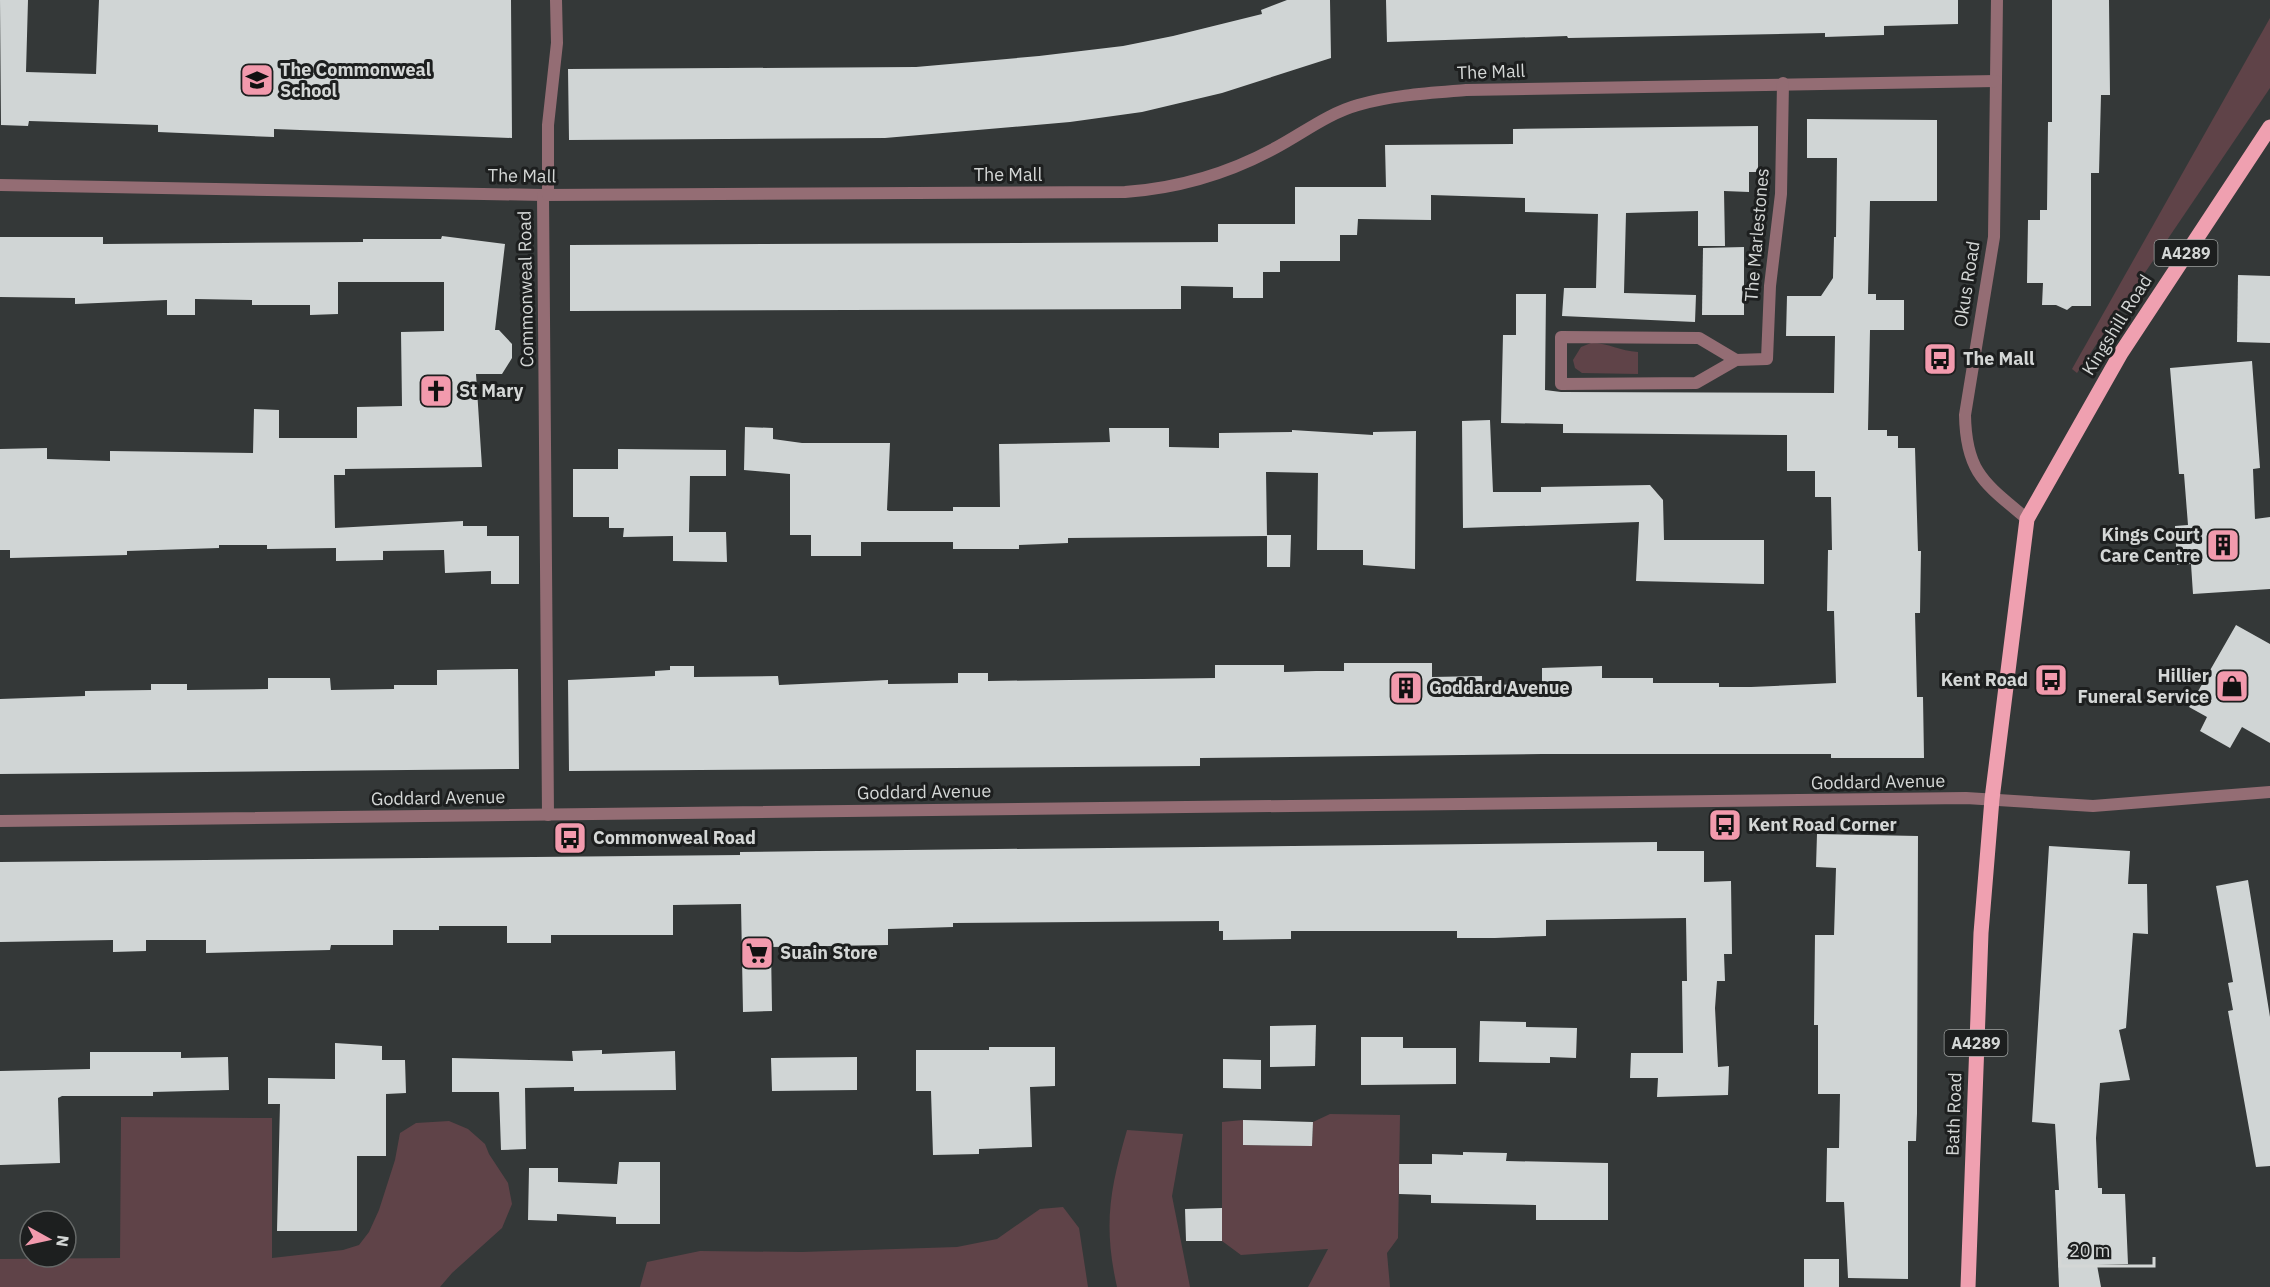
<svg xmlns="http://www.w3.org/2000/svg" width="2270" height="1287" viewBox="0 0 2270 1287" font-family="'IBM Plex Sans',sans-serif">
  <rect width="100%" height="100%" fill="#343838"/>
  <!-- green -->
  <g fill="#5f4348">
    <polygon points="2270,18 2270,88 2077,373 2072,369"/>
    <path d="M1591 343C1609 343 1620 351 1638 352V374L1582 373 1575 368 1573 360 1581 347Z"/>
    <polygon points="1330,1114 1400,1115 1398,1238 1387,1253 1390,1287 1308,1287 1328,1249 1241,1255 1222,1241 1222,1122 1243,1120 1243,1145 1312,1146 1313,1122"/>
    <polygon points="121,1117 272,1118 272,1258 343,1250 359,1245 369,1232 379,1210 395,1160 400,1133 416,1123 449,1121 468,1129 485,1144 489,1154 508,1183 512,1204 502,1228 452,1273 440,1287 0,1287 0,1259 120,1258"/>
    <path d="M1127 1130 1183 1134 1172 1196 1190 1287H1117C1103 1225 1110 1189 1127 1130Z"/>
    <polygon points="1063,1207 1079,1228 1088,1287 640,1287 647,1262 700,1251 802,1252 957,1247 997,1239 1040,1209"/>
  </g>
  <!-- building -->
  <g fill="#d0d5d5">
    <polygon points="0,0 28,0 26,72 96,74 99,0 511,0 512,138 274,129 274,137 158,132 158,125 29,121 28,126 1,125"/>
    <polygon points="1287,0 1330,0 1331,58 1222,93 1142,112 1070,122 885,138 569,140 568,69 916,67 1039,56 1123,46 1173,36 1262,14 1261,10"/>
    <polygon points="1386,0 1958,0 1958,24 1884,26 1884,35 1855,36 1825,37 1825,33 1568,38 1567,36 1387,42"/>
    <polygon points="2052,0 2109,0 2110,95 2101,95 2099,173 2091,173 2091,306 2072,306 2067,310 2056,305 2042,305 2043,283 2027,283 2028,220 2040,220 2040,210 2047,210 2048,122 2052,122"/>
    <polygon points="1807,119 1937,120 1937,201 1870,201 1868,294 1876,294 1876,300 1904,300 1904,330 1870,330 1868,430 1887,430 1887,436 1898,436 1898,448 1915,448 1918,551 1921,551 1920,613 1915,613 1917,697 1923,697 1924,758 1831,758 1831,754 1542,754 1200,758 1200,766 569,771 568,680 655,676 655,671 670,670 670,666 694,666 694,677 778,676 779,685 888,680 888,684 958,683 958,673 988,673 988,681 1215,678 1215,665 1284,665 1284,672 1316,671 1344,671 1344,663 1432,663 1432,677 1482,676 1482,685 1542,684 1542,668 1602,666 1602,678 1653,678 1653,683 1719,683 1719,687 1751,687 1836,683 1834,611 1827,611 1828,550 1832,550 1831,497 1815,497 1815,471 1787,471 1787,435 1563,433 1563,424 1501,423 1503,335 1516,335 1516,294 1546,294 1545,390 1561,392 1834,393 1835,336 1786,336 1787,296 1821,296 1833,278 1834,237 1836,237 1837,158 1807,158"/>
    <polygon points="1758,126 1758,172 1749,172 1749,192 1724,191 1725,246 1698,246 1698,211 1626,213 1624,293 1696,295 1695,322 1562,316 1564,288 1596,288 1598,214 1525,212 1525,198 1431,195 1431,220 1358,219 1357,235 1340,235 1340,261 1280,261 1280,272 1263,272 1263,298 1233,298 1233,287 1181,286 1181,309 570,311 570,245 1218,242 1218,224 1295,224 1295,187 1386,187 1385,145 1513,144 1513,129"/>
    <polygon points="442,236 505,244 495,330 499,330 512,344 512,358 502,374 476,374 482,467 345,469 345,475 334,475 335,528 463,521 463,526 487,526 487,536 519,536 519,584 491,584 491,571 445,573 444,550 383,551 383,560 336,561 336,539 336,548 267,549 267,545 219,545 219,548 127,551 127,555 10,558 10,550 0,550 0,449 47,448 47,459 110,461 110,451 253,453 254,409 279,410 279,438 357,438 357,407 402,406 401,332 444,331 444,282 338,282 338,314 310,315 310,305 252,305 252,300 195,299 195,315 167,315 167,300 75,304 75,298 0,297 0,237 103,237 103,244 363,242 363,239 441,239"/>
    <polygon points="1744,247 1744,315 1702,315 1703,248"/>
    <polygon points="2238,275 2270,276 2270,343 2237,342"/>
    <polygon points="2252,361 2260,468 2253,469 2255,519 2270,517 2270,589 2193,594 2191,564 2177,565 2175,526 2188,525 2184,474 2179,474 2170,368"/>
    <polygon points="1490,420 1493,492 1541,492 1541,487 1650,485 1663,500 1664,540 1764,540 1764,584 1636,581 1639,522 1463,528 1462,421"/>
    <polygon points="745,427 773,428 773,439 802,443 890,443 887,510 889,511 953,511 953,507 1000,507 999,444 1110,442 1109,428 1169,428 1169,447 1219,448 1219,433 1292,432 1292,430 1373,435 1373,432 1416,431 1415,569 1363,565 1363,550 1317,550 1318,473 1266,472 1267,536 1068,538 1068,543 1019,545 1019,549 953,549 953,542 861,542 861,556 811,556 811,535 790,535 790,474 744,470"/>
    <polygon points="618,449 726,450 726,476 690,476 689,532 726,532 727,562 673,561 673,536 623,537 624,528 609,528 609,517 573,517 573,469 618,469"/>
    <polygon points="1267,535 1291,535 1290,567 1267,567"/>
    <polygon points="2236,625 2270,644 2270,743 2242,727 2230,748 2200,731 2207,717 2189,707"/>
    <polygon points="518,669 519,769 0,774 0,699 85,696 85,691 151,690 151,684 187,684 187,690 268,689 268,678 330,678 331,690 394,689 394,685 437,685 437,670"/>
    <polygon points="1817,834 1918,836 1917,1113 1916,1141 1908,1141 1908,1279 1848,1278 1844,1202 1826,1202 1827,1148 1839,1148 1840,1094 1818,1094 1818,1025 1814,1025 1815,935 1834,935 1836,868 1816,867"/>
    <polygon points="1657,842 1657,851 1704,851 1704,882 1731,881 1732,954 1724,954 1725,981 1717,981 1715,1008 1718,1067 1729,1066 1728,1095 1657,1097 1658,1078 1630,1078 1631,1053 1683,1053 1682,981 1687,981 1686,918 1546,920 1546,936 1495,938 1457,938 1457,931 1291,931 1291,939 1223,940 1223,931 1219,931 1219,921 953,923 953,927 888,929 888,945 771,947 772,1011 743,1012 741,904 673,905 673,935 551,935 551,943 507,943 507,926 439,926 439,930 393,930 393,945 331,945 330,950 206,953 206,940 146,940 146,951 113,952 113,940 0,942 0,862 740,855 740,852 818,851"/>
    <polygon points="2049,846 2130,851 2128,884 2147,884 2148,934 2133,933 2126,1028 2119,1030 2130,1080 2100,1083 2096,1138 2098,1188 2102,1188 2102,1194 2125,1194 2128,1264 2097,1265 2101,1287 2059,1287 2055,1190 2059,1190 2055,1124 2032,1122"/>
    <polygon points="2248,880 2270,1017 2270,1166 2256,1167 2228,1011 2233,1010 2228,983 2233,982 2216,886"/>
    <polygon points="1480,1021 1526,1022 1526,1027 1577,1028 1576,1058 1550,1057 1550,1063 1479,1062"/>
    <polygon points="1316,1025 1315,1066 1270,1067 1270,1026"/>
    <polygon points="1361,1037 1403,1037 1403,1048 1456,1048 1456,1084 1361,1085"/>
    <polygon points="335,1043 382,1046 382,1060 405,1060 406,1093 386,1094 386,1156 357,1156 357,1231 277,1231 280,1104 268,1104 268,1078 335,1079"/>
    <polygon points="989,1047 1055,1047 1055,1086 1030,1087 1032,1147 979,1149 979,1154 933,1155 931,1091 916,1091 916,1050 989,1050"/>
    <polygon points="602,1050 602,1054 675,1051 676,1090 574,1091 574,1087 525,1088 526,1149 501,1150 499,1092 452,1092 452,1058 573,1061 572,1051"/>
    <polygon points="90,1052 181,1052 181,1058 228,1057 229,1090 153,1092 153,1096 62,1096 58,1098 60,1163 0,1165 0,1071 90,1069"/>
    <polygon points="857,1057 857,1090 772,1091 771,1058"/>
    <polygon points="1223,1059 1261,1060 1261,1089 1223,1088"/>
    <polygon points="1243,1120 1313,1122 1312,1146 1243,1145"/>
    <polygon points="1463,1152 1507,1153 1506,1161 1608,1163 1608,1220 1536,1220 1536,1205 1431,1203 1431,1195 1399,1194 1399,1164 1432,1164 1432,1154 1463,1155"/>
    <polygon points="619,1162 660,1162 660,1224 616,1224 616,1217 557,1214 557,1221 528,1220 529,1168 558,1168 558,1182 617,1184"/>
    <polygon points="1222,1208 1222,1241 1186,1241 1185,1209"/>
    <rect x="1804" y="1259" width="35" height="28"/>
  </g>
  <g fill="none" stroke-linecap="round" stroke-linejoin="round">
    <!-- minor -->
    <g stroke="#946d74" stroke-width="12">
      <path d="M1997 0 1994 237 1965 415C1966 474 1986 484 2027 519"/>
      <path d="M0 185 543 195 1125 192C1180 188 1228 174 1277 147 1303 133 1329 113 1358 105 1393 95 1430 93 1466 90L1996 81"/>
      <polyline points="543,195 548,815"/>
      <polyline points="548,195 548,125 557,43 556,0"/>
      <polyline points="1736,360 1696,383 1561,384 1561,337 1699,338 1736,360 1767,359 1770,286 1781,194 1783,83"/>
      <polyline points="0,821 1966,798 2093,806 2270,792"/>
    </g>
    <!-- primary -->
    <polyline stroke="#efa0b0" stroke-width="15" points="1968,1287 1981,933 1992,799 2027,519 2121,353 2270,127"/>
  </g>
  <!-- icons -->
  <defs>
    <symbol id="school-square" viewBox="-11 -11 22 22"><rect x="-9" y="-9" width="18" height="18" rx="4" fill="#f29aad" stroke="#1d1f1f"/><path d="M0-5L7-2L0 1L-7-2ZM-4 1L0 2.5L4 1V4Q0 6-4 4Z" fill="#111"/></symbol>
    <symbol id="bus-square" viewBox="-11 -11 22 22"><rect x="-9" y="-9" width="18" height="18" rx="4" fill="#f29aad" stroke="#1d1f1f"/><path d="M-5-6H5V4H4V6H2V4H-2V6H-4V4H-5ZM-3.5-4V0h7V-4ZM-3.5 1.2v1.5H-2V1.2ZM2 1.2v1.5H3.5V1.2Z" fill="#111"/></symbol>
    <symbol id="church-square" viewBox="-11 -11 22 22"><rect x="-9" y="-9" width="18" height="18" rx="4" fill="#f29aad" stroke="#1d1f1f"/><path d="M-1.2-6h2.4v3.5h3.3v2.4h-3.3V6h-2.4V-.1h-3.3v-2.4h3.3Z" fill="#111"/></symbol>
    <symbol id="building-square" viewBox="-11 -11 22 22"><rect x="-9" y="-9" width="18" height="18" rx="4" fill="#f29aad" stroke="#1d1f1f"/><path d="M-4-6H4V6H1V3H-1V6H-4ZM-2.5-4.3h1.7v1.8h-1.7ZM.8-4.3h1.7v1.8H.8ZM-2.5-1h1.7V.8h-1.7ZM.8-1h1.7V.8H.8Z" fill="#111"/></symbol>
    <symbol id="shop-square" viewBox="-11 -11 22 22"><rect x="-9" y="-9" width="18" height="18" rx="4" fill="#f29aad" stroke="#1d1f1f"/><path d="M-5-2.5h2.3a2.7 3.5 0 0 1 5.4 0H5L5.5 6h-11ZM-1.5-2.5h3a1.5 2.3 0 0 0-3 0Z" fill="#111"/></symbol>
    <symbol id="supermarket-square" viewBox="-11 -11 22 22"><rect x="-9" y="-9" width="18" height="18" rx="4" fill="#f29aad" stroke="#1d1f1f"/><path d="M-6-5.5h2.5l.6 2H6L4.5 2H-2.5L-4.4-4H-6ZM-1.5 3.2a1.3 1.3 0 1 0 .1 0ZM3 3.2a1.3 1.3 0 1 0 .1 0Z" fill="#111"/></symbol>
  </defs>
  <g fill-rule="evenodd">
    <use href="#school-square" x="238" y="61" width="38" height="38"/>
    <use href="#bus-square" x="1921" y="340" width="38" height="38"/>
    <use href="#church-square" x="417" y="372" width="38" height="38"/>
    <use href="#building-square" x="2204" y="526" width="38" height="38"/>
    <use href="#bus-square" x="2032" y="661" width="38" height="38"/>
    <use href="#shop-square" x="2213" y="667" width="38" height="38"/>
    <use href="#building-square" x="1387" y="669" width="38" height="38"/>
    <use href="#bus-square" x="1706" y="806" width="38" height="38"/>
    <use href="#bus-square" x="551" y="819" width="38" height="38"/>
    <use href="#supermarket-square" x="738" y="934" width="38" height="38"/>
  </g>
  <g text-anchor="middle" stroke-width="6" stroke-linejoin="round" paint-order="stroke">
    <!-- shield labels -->
    <g fill="#1d1f1f" stroke="#9da09f" stroke-width="1.5">
      <rect x="2154.5" y="240" width="63" height="26" rx="4.5"/>
      <rect x="1944.5" y="1030" width="63" height="26" rx="4.5"/>
    </g>
    <g font-size="16" font-weight="bold" fill="#d4d7d6">
      <text x="2186" y="259">A4289</text>
      <text x="1976" y="1049">A4289</text>
    </g>
    <!-- poi labels -->
    <g font-size="18" font-weight="bold" fill="#d4d7d6" stroke="#1d1f1f" text-anchor="start">
      <text x="280" y="76">The Commonweal<tspan x="280" dy="21">School</tspan></text>
      <text x="1963" y="365">The Mall</text>
      <text x="459" y="397">St Mary</text>
      <text x="2200" y="541" text-anchor="end">Kings Court<tspan x="2200" dy="21">Care Centre</tspan></text>
      <text x="2209" y="682" text-anchor="end">Hillier<tspan x="2209" dy="21">Funeral Service</tspan></text>
      <text x="2028" y="686" text-anchor="end">Kent Road</text>
      <text x="1429" y="694">Goddard Avenue</text>
      <text x="1748" y="831">Kent Road Corner</text>
      <text x="593" y="844">Commonweal Road</text>
      <text x="780" y="959">Suain Store</text>
    </g>
    <!-- street labels -->
    <g font-size="18" fill="#d4d7d6" stroke="#1d1f1f">
      <text transform="translate(1491 72) rotate(-2)" y="6">The Mall</text>
      <text x="1008" y="181">The Mall</text>
      <text transform="translate(522 176) rotate(1)" y="6">The Mall</text>
      <text transform="translate(1757 235) rotate(-85)" y="6">The Marlestones</text>
      <text transform="translate(1967 284) rotate(-81)" y="6">Okus Road</text>
      <text transform="translate(526 289) rotate(-91)" y="6">Commonweal Road</text>
      <text transform="translate(2117 325) rotate(-58)" y="6">Kingshill Road</text>
      <text transform="translate(1878 782) rotate(-1)" y="6">Goddard Avenue</text>
      <text transform="translate(924 792) rotate(-1)" y="6">Goddard Avenue</text>
      <text transform="translate(438 798) rotate(-1)" y="6">Goddard Avenue</text>
      <text transform="translate(1954 1114) rotate(-88)" y="6">Bath Road</text>
    </g>
  </g>
  <!-- north arrow -->
  <g transform="translate(48 1239) rotate(98)"><circle r="28" fill="#1d1f1f" stroke="#666968" stroke-width="1.5"/>
  <path d="M0-4.5L10 22L0 15L-10 22Z" fill="#f29aad"/>
  <text y="-9" font-size="16" font-weight="bold" text-anchor="middle" fill="#d4d7d6">N</text>
  </g>
  <!-- scale -->
  <path d="M2060 1257v9h94v-9" fill="none" stroke="#d4d7d6" stroke-width="3"/>
  <text x="2069" y="1257" font-size="18" fill="#d4d7d6" stroke="#1d1f1f" stroke-width="4.5" paint-order="stroke">20 m</text>
</svg>
